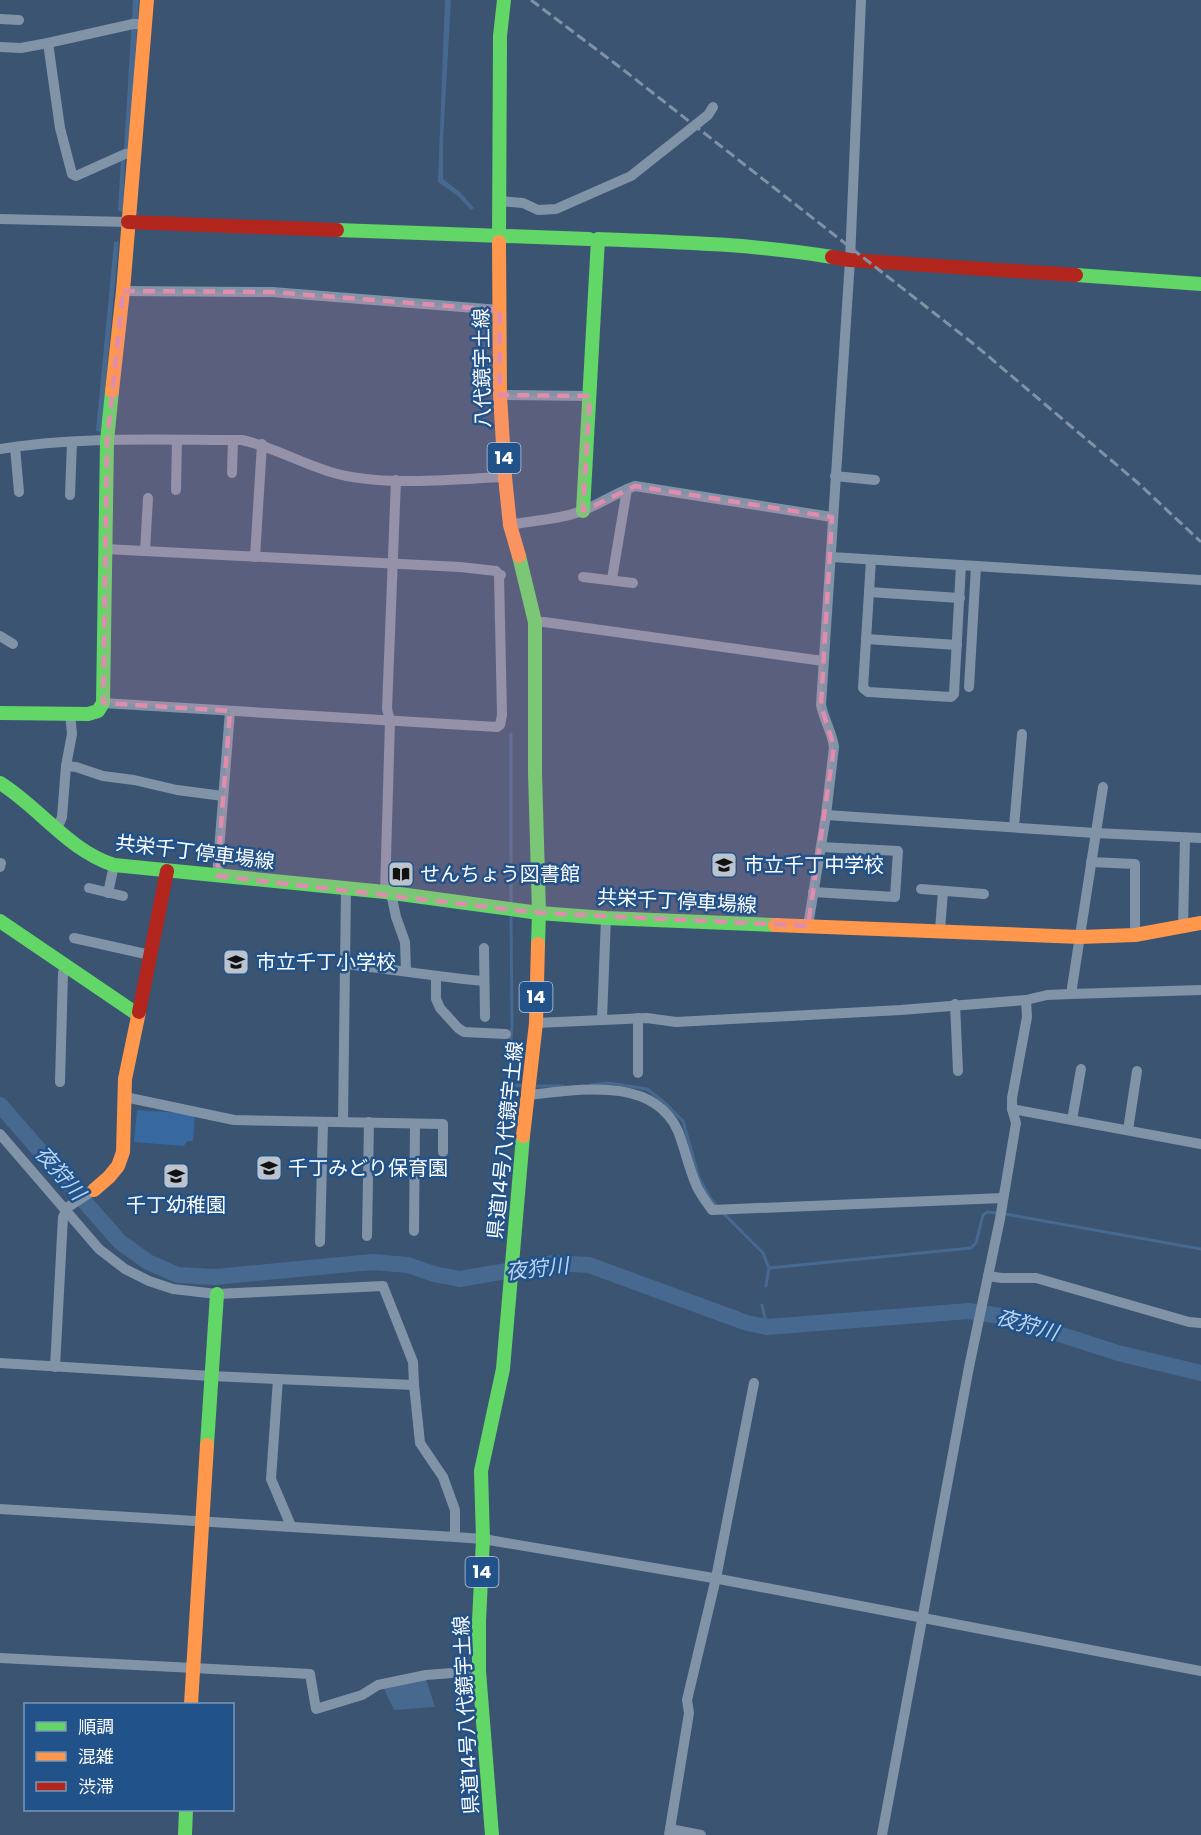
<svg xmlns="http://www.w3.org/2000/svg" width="1201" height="1835" viewBox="0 0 1201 1835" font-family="Poppins,'Noto Sans JP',sans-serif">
  <rect width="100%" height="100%" fill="#3a5472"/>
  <!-- green -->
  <polygon fill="#3769a0" points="137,1110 195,1114 193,1141 187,1141 184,1146 134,1142"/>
  <!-- water -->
  <g fill="#47688f">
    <polygon points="133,0 139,0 129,150 124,150"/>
    <polygon points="445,0 451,0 443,142 443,179 460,192 474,208 471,210 458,196 438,182"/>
    <polygon points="121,158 125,159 123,212 118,211"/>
    <polygon points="119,241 101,432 96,431 114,242"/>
    <polygon points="426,1679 435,1707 394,1710 384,1689"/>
  </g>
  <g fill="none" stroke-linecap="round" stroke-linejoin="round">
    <!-- stream -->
    <g stroke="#47688f" stroke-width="3">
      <polyline points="511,734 511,904"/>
      <polyline points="511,913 512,1025 508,1081 512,1085 524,1086"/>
      <polyline points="591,1085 609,1083 647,1089 664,1102 683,1121 699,1178 710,1198 717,1206"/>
      <polyline points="534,1086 563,1086"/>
      <polyline points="723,1213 763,1253 769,1268 766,1286"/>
      <polyline points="1005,1214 1201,1249"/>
      <polyline points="769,1268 971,1248 976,1243 983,1215 987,1212 998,1213"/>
      <polyline points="762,1305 767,1327"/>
    </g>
    <!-- river -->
    <polyline stroke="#47688f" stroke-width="16" points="0,1105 120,1242 148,1262 178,1275 215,1277 372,1262 408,1265 434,1274 460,1279 554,1263 589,1265 747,1323 767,1327 969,1311 1006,1317 1118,1353 1201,1373"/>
    <!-- street -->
    <g stroke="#8193a7" stroke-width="10">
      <polyline points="0,19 19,20"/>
      <polyline points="0,47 21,48 48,43"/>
      <polyline points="134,153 125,154 76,176 72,174 60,128 48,43 133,24 144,24"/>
      <polyline points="500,201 523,203 538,210 556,209 631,176 708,115 713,107"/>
      <polyline points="0,219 128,222"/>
      <polyline points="123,291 272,292 500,310"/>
      <polyline points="500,395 590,396"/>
      <polyline points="15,447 19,492"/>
      <path d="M0 449C79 436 162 440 242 440 274 447 302 464 334 473 384 487 452 479 505 477"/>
      <polyline points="232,473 233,440"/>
      <polyline points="835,476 875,480"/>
      <polyline points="176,490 177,440"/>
      <polyline points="70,495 72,442"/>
      <path d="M510 525C533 520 557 520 579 512 599 505 615 493 635 486L832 517"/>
      <polyline points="105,549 460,567 496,571 499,575 501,575"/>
      <polyline points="145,551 148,498"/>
      <polyline points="255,557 262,444"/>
      <polyline points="831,557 1201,580"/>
      <polyline points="871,560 863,688 868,692 951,697 954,694 961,565"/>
      <polyline points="583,577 633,583"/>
      <polyline points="612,579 627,489"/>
      <polyline points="869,592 960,598"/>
      <polyline points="535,622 544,622 823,661"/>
      <polyline points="0,636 13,644"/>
      <polyline points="866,639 957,645"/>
      <polyline points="969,687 976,566"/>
      <polyline points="103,703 497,727 500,725 502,715 499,575"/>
      <polyline points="66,766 76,767 103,776 134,780 177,790 223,796"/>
      <polyline points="826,815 1095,833 1201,838"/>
      <polyline points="1014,827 1022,734"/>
      <polyline points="57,829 62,817 66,766 72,734 70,713"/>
      <polyline points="1091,862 1135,864 1135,935"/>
      <polyline points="0,867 1,863"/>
      <polyline points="217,876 230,711"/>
      <polyline points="89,888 123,896"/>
      <polyline points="921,889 984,894"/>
      <polyline points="385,892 390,721 387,709 396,480"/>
      <polyline points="813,892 895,897 898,851 821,847"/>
      <polyline points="108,893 114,865"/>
      <polyline points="391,893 396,917 405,942 406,971"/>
      <path d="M808 926 826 815 834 747C832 732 824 720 821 705L850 260 861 0"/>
      <polyline points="1183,927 1185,838"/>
      <polyline points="940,930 943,891"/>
      <polyline points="74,938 150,955"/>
      <polyline points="484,948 485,1017"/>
      <path d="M345 964C391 969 437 977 484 981"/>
      <polyline points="436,977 436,999 440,1008 458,1028 464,1032 506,1034"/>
      <polyline points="1071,994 1103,787"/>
      <polyline points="955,1004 958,1071"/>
      <polyline points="602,1019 606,918"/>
      <polyline points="536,1023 647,1018 676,1022 901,1010 1026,1000 1047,995 1071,994 1201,990"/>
      <polyline points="638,1073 638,1018"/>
      <polyline points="60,1082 63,973 65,966"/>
      <path d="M529 1095C577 1090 653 1075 678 1131 685 1149 689 1169 697 1187 701 1195 707 1203 712 1210L1003 1198"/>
      <polyline points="125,1097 234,1120 443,1124 443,1152"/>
      <polyline points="1012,1109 1201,1144"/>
      <polyline points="1072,1120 1081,1069"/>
      <polyline points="343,1121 346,889"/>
      <polyline points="1128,1130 1137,1071"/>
      <polyline points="0,1134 99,1249 125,1269 149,1281 173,1289 217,1294 383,1286 413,1362 414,1385 420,1443 443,1477 455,1510 455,1537 483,1539 719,1579 1201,1671"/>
      <polyline points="414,1231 415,1124"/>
      <polyline points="367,1236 369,1122"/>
      <polyline points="320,1242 323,1122"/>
      <polyline points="988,1276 1002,1278 1036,1278 1189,1322 1201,1323"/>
      <polyline points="0,1363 211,1376 414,1385"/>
      <polyline points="55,1367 63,1217 68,1207 94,1190"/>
      <polyline points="278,1379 271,1479 291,1526"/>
      <polyline points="0,1509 455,1537"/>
      <polyline points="0,1658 310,1674 316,1709 362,1695 378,1685 426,1675 479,1671"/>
      <polyline points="670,1829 701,1835"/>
      <polyline points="669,1835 689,1713 687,1700 716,1578 754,1383"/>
      <polyline points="882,1835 969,1367 1000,1219 1016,1123 1012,1109 1012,1098 1027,1017 1026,1000"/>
    </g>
    <!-- fast -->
    <g stroke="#63d668" stroke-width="14">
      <polyline points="337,230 589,239"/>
      <polyline points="499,242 500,36 504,0"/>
      <polyline points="1076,275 1201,284"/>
      <path d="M583 511 598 239C677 242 754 244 832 257"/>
      <polyline points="519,556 535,622 535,772 539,913 538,944"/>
      <polyline points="0,713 88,714 98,711 103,703 107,441 112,391"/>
      <path d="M0 783C40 808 68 850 114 865L385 892 539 913 606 918 775 925"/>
      <polyline points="0,921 137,1014"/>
      <polyline points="207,1445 217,1294"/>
      <polyline points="185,1835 186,1810"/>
      <polyline points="492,1835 479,1671 479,1621 483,1539 481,1471 503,1369 523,1136"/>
    </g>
    <!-- slow -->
    <g stroke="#ff974d" stroke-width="14">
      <polyline points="499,242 500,395 505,477 510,525 519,556"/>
      <polyline points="112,391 123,291 147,0"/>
      <polyline points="775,925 1080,937 1135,935 1201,923"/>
      <polyline points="523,1136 536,1023 538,944"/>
      <polyline points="94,1190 109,1177 118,1166 123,1152 125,1079 139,1012"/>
      <polyline points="191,1704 207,1445"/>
    </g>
    <!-- jam -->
    <g stroke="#b3261e" stroke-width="14">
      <polyline points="128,222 337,230"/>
      <polyline points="832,257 850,260 1076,275"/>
      <polyline points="139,1012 167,871"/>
    </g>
    <!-- rail -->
    <polyline stroke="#8192a5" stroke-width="3" stroke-dasharray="10 4.5" stroke-linecap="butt" points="531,0 621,68 975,345 1138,483 1201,542"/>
  </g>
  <!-- marked area -->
  <path fill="#e08cad" fill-opacity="0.2" stroke="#e08cad" stroke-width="4.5" stroke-dasharray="12 8" stroke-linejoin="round" d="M123 291 272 292 500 310V395L590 396 583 511 635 486 832 517 821 705 834 747 808 926 539 913 217 876 230 711 103 703 107 441Z"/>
  <!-- icons -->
  <defs>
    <symbol id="school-square" viewBox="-11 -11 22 22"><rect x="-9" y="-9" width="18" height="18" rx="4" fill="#bac3ce" stroke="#22528a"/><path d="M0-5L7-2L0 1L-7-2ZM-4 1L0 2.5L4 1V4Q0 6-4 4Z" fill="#111"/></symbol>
    <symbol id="library-square" viewBox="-11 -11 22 22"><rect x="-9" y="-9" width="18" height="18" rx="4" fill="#bac3ce" stroke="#22528a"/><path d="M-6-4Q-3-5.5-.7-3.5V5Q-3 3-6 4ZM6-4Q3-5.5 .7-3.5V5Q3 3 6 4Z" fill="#111"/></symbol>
  </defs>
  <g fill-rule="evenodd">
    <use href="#school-square" x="709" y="850" width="30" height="30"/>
    <use href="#library-square" x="386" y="859" width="30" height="30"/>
    <use href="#school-square" x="221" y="947" width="30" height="30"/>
    <use href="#school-square" x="254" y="1153" width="30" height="30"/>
    <use href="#school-square" x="161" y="1161" width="30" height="30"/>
  </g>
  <g text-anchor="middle" stroke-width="5" stroke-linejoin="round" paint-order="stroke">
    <!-- shield labels -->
    <g fill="#22528a" stroke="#bdcbdc" stroke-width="1.5">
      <rect x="487.5" y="443" width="33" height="30" rx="4.5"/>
      <rect x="519.5" y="982" width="33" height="30" rx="4.5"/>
      <rect x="465.5" y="1557" width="33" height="30" rx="4.5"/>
    </g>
    <g font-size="18" font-weight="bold" fill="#fff">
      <text x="504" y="464">14</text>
      <text x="536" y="1003">14</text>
      <text x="482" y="1578">14</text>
    </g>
    <!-- street labels -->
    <g font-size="20" fill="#fff" stroke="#22528a">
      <text transform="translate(482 368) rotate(-91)" y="7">八代鏡宇土線</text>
      <text transform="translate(195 852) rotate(7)" y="7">共栄千丁停車場線</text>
      <text transform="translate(677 901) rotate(3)" y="7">共栄千丁停車場線</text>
      <text transform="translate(505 1140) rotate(-84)" y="7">県道14号八代鏡宇土線</text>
      <text transform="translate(466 1715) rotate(-93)" y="7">県道14号八代鏡宇土線</text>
    </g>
    <!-- poi labels -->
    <g font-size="20" fill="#fff" stroke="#22528a" text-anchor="start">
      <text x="744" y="872">市立千丁中学校</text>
      <text x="420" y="881">せんちょう図書館</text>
      <text x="256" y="969">市立千丁小学校</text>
      <text x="288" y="1175">千丁みどり保育園</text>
      <text x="176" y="1212" text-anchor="middle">千丁幼稚園</text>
    </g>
    <!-- water labels -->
    <g font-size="21" font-style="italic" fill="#bad5f2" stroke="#22528a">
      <text transform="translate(60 1173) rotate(49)" y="7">夜狩川</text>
      <text transform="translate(537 1269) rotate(-6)" y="7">夜狩川</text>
      <text transform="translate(1027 1325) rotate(16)" y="7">夜狩川</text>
    </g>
  </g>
  <!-- legend -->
  <rect x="24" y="1703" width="210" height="108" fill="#22528a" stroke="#7a97b9" stroke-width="1.5"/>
  <rect x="36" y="1722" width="30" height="9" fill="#63d668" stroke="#7a97b9" stroke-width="1.5"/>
  <text x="78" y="1733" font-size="18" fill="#ffffff">順調</text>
  <rect x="36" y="1752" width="30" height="9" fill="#ff974d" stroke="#7a97b9" stroke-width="1.5"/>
  <text x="78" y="1763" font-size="18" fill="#ffffff">混雑</text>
  <rect x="36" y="1782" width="30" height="9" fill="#b3261e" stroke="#7a97b9" stroke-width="1.5"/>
  <text x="78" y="1793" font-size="18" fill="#ffffff">渋滞</text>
</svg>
